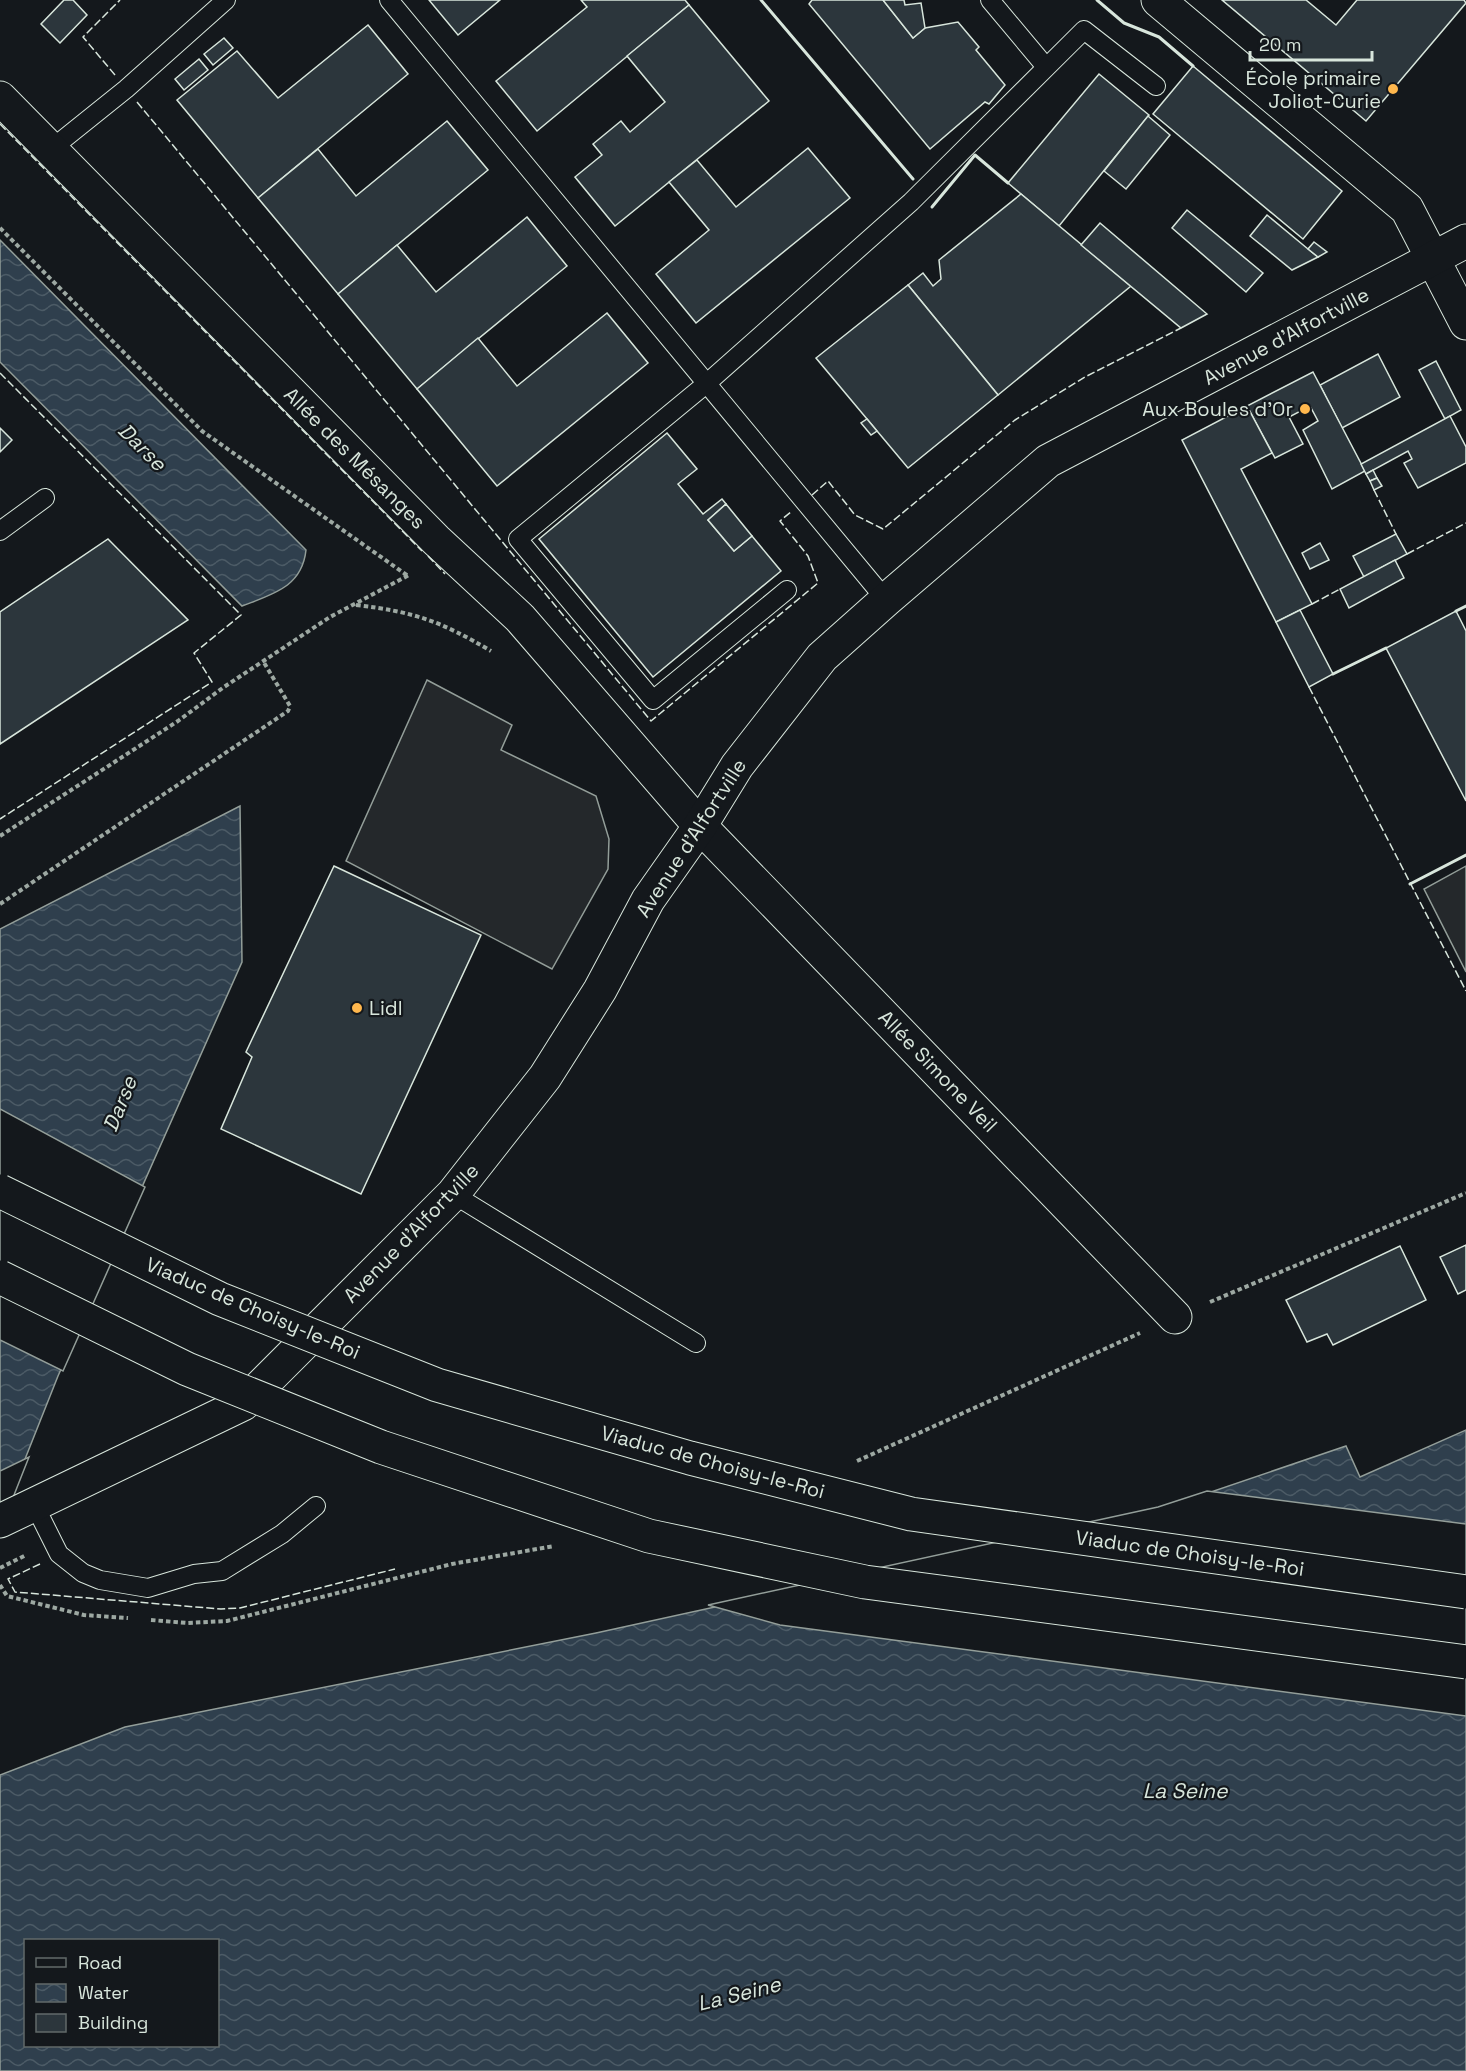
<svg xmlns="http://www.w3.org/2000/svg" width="1466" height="2071" viewBox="0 0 1466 2071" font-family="'Space Grotesk',sans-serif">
  <defs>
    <pattern id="water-waves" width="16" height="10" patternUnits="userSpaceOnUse" patternTransform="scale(1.5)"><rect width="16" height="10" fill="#2f3f4d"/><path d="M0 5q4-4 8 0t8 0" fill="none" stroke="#4c5b66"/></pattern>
  </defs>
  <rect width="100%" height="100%" fill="#14181c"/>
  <!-- parking -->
  <g fill="#24282b" stroke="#939e99" stroke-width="1.5">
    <polygon points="427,680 512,725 501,750 596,796 609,839 608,869 552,969 346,861"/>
    <polygon points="1466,866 1466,972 1424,889"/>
  </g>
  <!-- water -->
  <g fill="url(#water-waves)" stroke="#939e99" stroke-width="1.5" fill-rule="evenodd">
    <path d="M0 240 306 550C302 587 273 594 242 606L0 362Z"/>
    <polygon points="240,806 242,962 58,1376 0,1522 0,929"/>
    <path d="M1466 1430V2071H0V1775L125 1727 596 1633 1158 1510 1346 1446 1360 1477ZM26 1940H218V2046H26Z"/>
  </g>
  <!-- pier -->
  <g fill="#14181c" stroke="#939e99" stroke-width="1.5">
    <polygon points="0,1109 145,1187 63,1371 0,1340"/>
    <polygon points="29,1457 3,1523 0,1525 0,1471"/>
    <polygon points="1207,1491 1466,1524 1466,1716 780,1625 708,1605 1158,1507"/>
  </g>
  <!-- building -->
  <g fill="#2c363c" stroke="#d8e6dc" stroke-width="1.5">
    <polygon points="64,0 73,0 87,15 60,43 41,24"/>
    <polygon points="429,0 500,0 458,35"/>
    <polygon points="581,0 685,0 689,5 537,131 496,81 587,7"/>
    <polygon points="812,0 883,0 913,38 925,28 958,22 979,47 976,50 1005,85 989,104 985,102 930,149 809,4"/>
    <polygon points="883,0 904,0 905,5 921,3 925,28 913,38"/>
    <polygon points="1222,0 1306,0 1336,25 1357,0 1464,0 1466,3 1366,121"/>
    <polygon points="689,5 769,101 615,226 575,177 602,155 593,144 621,121 630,132 665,102 627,56"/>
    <polygon points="368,25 408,74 258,198 177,100 237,51 278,98"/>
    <polygon points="224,38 233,48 213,65 204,54"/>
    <polygon points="199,59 208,70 184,90 175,79"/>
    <polygon points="1193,66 1342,191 1303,239 1153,114"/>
    <polygon points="1099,74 1149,115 1059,226 1008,183"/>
    <polygon points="1148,116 1170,135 1126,189 1104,171"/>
    <polygon points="447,121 488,170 338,294 258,198 318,149 356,196"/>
    <polygon points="808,148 850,198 696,323 656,274 709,230 669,182 697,160 736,207"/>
    <polygon points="1021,194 1131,286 998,395 908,285 923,273 933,286 941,279 939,260"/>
    <polygon points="1187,210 1263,273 1246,292 1172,228"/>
    <polygon points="1267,215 1308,249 1318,257 1292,270 1250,236"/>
    <polygon points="527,217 567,266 417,389 338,294 397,245 436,292"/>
    <polygon points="1100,223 1207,314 1181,328 1081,245"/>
    <polygon points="1314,242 1327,252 1318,257 1308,249"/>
    <polygon points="908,285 998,395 908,468 816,358"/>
    <polygon points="607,313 648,363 497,486 417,389 478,338 517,386"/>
    <polygon points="1378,354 1400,397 1342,428 1320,385"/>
    <polygon points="1436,361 1461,410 1445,419 1419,370"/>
    <polygon points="1313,372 1365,471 1332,489 1303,430 1318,421 1310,406 1289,417 1303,444 1275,458 1247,406"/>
    <polygon points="1247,406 1272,453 1241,469 1312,604 1276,622 1182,440"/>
    <polygon points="1450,416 1466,447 1466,463 1418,488 1404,463 1412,459 1408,451 1366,474 1361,464"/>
    <polygon points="867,419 877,431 871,435 861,423"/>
    <polygon points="0,428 12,440 0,452"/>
    <polygon points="667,433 697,469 678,484 703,514 722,499 726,504 708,520 734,551 752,536 781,571 653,677 539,539"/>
    <polygon points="1373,470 1377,478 1370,481 1366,474"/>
    <polygon points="1377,478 1382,486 1374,490 1370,481"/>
    <polygon points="726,504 752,536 734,551 708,520"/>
    <polygon points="1396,534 1407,554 1364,577 1353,556"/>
    <polygon points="108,539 188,620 0,744 0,612"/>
    <polygon points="1320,543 1329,560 1310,569 1302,553"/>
    <polygon points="1395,560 1404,578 1349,608 1340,589"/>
    <polygon points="1300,610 1333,674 1309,687 1276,622"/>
    <polygon points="1456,611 1466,631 1466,801 1386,648"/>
    <polygon points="334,866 481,935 361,1194 221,1129 252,1057 246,1052"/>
    <polygon points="1466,1245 1466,1290 1458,1294 1440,1257"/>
    <polygon points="1400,1246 1426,1300 1333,1345 1327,1334 1307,1342 1286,1300"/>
  </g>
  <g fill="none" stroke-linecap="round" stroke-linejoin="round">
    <defs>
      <g id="lane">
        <polyline points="389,0 886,600"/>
        <polyline points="990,0 1046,67"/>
        <polyline points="50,150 126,89 226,0"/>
        <polyline points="0,531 45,498"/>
        <polyline points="787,590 653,700 518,539 706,384 911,202 1084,30 1156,86"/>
        <polyline points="453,1194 696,1343"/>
        <polyline points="34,1504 59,1554 83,1573 100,1580 148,1588 194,1574 222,1571 282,1534 316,1506"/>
      </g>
      <g id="street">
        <polyline points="1158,0 1407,209 1466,323"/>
        <polyline points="0,98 436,540 520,618 700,826 1175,1317"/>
      </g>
      <polyline id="secondary" points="0,1521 243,1404 453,1194 545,1077 600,990 648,900 700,826 737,766 822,657 886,600 1048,461 1466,241"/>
    </defs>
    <!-- lane casing -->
    <use href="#lane" stroke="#d8e6dc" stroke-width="20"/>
    <!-- street casing -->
    <use href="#street" stroke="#d8e6dc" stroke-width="35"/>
    <!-- secondary casing -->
    <use href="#secondary" stroke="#d8e6dc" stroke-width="35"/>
    <!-- path -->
    <g stroke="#9da8a2" stroke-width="4" stroke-dasharray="4.5 3" stroke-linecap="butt">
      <polyline points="0,228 202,431 408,576"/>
      <path d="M356 605C415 612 440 621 491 651"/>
      <polyline points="0,836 178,721 224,687 330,617 409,575"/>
      <polyline points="0,904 288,711 290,706 263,661"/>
      <polyline points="1210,1302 1466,1193"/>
      <polyline points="857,1461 1140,1333"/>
      <polyline points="0,1568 26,1555"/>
      <polyline points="0,1585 7,1596 84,1615 128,1618"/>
      <polyline points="151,1620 187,1623 227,1621 452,1564 554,1546"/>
    </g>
    <!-- lane -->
    <use href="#lane" stroke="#14181c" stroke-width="18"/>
    <!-- street -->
    <use href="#street" stroke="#14181c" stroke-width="33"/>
    <!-- secondary -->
    <use href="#secondary" stroke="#14181c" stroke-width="33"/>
    <defs>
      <g id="highway-bridge">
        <polyline points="0,1191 220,1299 437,1385 690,1458 911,1514 1466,1592"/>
        <polyline points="0,1277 187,1369 381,1447 649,1536 865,1582 1466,1662"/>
      </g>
    </defs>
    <!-- highway-bridge casing -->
    <use href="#highway-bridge" stroke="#d8e6dc" stroke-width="35" stroke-linecap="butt"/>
    <!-- highway-bridge -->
    <use href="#highway-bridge" stroke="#14181c" stroke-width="33"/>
    <!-- fence -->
    <g stroke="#d8e6dc" stroke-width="1.5" stroke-dasharray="8 3" stroke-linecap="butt">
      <polyline points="115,75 83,37 120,0"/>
      <polyline points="137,102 651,721 818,583 808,556 780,521 792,511"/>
      <polyline points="0,124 422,551"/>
      <polyline points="0,373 241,615 194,653 212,682 0,819"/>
      <polyline points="1374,490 1396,534"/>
      <polyline points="812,495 828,481 855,515 883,529 1015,420 1085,377 1181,328"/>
      <polyline points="1407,554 1466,523"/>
      <polyline points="428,556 445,574"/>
      <polyline points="1312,604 1340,589"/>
      <polyline points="1309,687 1466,991"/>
      <polyline points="40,1564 8,1579 15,1592 221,1609 240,1608 395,1569"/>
    </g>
    <!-- wall -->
    <g stroke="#d8e6dc" stroke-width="3">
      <polyline points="761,0 913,179"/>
      <polyline points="1097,0 1124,23 1159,37 1193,66"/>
      <polyline points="932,207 975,155 1008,183"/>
      <polyline points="1456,611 1466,606"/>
      <polyline points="1333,674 1386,648"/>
      <polyline points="1410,884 1466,855"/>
    </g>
  </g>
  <!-- markers -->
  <g fill="#ffb74d" stroke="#14181c" stroke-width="2">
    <circle cx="1393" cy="89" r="6"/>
    <circle cx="1305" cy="409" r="6"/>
    <circle cx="357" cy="1008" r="6"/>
  </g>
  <g text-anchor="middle" stroke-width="4.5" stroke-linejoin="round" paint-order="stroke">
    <!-- poi labels -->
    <g font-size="20" fill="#d8e6dc" stroke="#14181c" text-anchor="end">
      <text x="1381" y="85">École primaire<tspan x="1381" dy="23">Joliot-Curie</tspan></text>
      <text x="1293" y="416">Aux Boules d'Or</text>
      <text x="369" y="1015" text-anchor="start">Lidl</text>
    </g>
    <!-- street labels -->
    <g font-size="20" fill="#d8e6dc" stroke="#14181c">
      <text transform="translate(1286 336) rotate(-28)" y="7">Avenue d'Alfortville</text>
      <text transform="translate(355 458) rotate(45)" y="7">Allée des Mésanges</text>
      <text transform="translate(691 838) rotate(-57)" y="7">Avenue d'Alfortville</text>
      <text transform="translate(938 1071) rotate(46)" y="7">Allée Simone Veil</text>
      <text transform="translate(411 1233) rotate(-46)" y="7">Avenue d'Alfortville</text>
      <text transform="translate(253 1308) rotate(23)" y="7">Viaduc de Choisy-le-Roi</text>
      <text transform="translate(713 1462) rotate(15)" y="7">Viaduc de Choisy-le-Roi</text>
      <text transform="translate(1190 1553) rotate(8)" y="7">Viaduc de Choisy-le-Roi</text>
    </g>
    <!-- water labels -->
    <g font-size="21" font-style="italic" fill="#d8e6dc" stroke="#14181c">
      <text transform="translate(142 447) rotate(45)" y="7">Darse</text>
      <text transform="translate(120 1104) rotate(-68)" y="7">Darse</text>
      <text x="1185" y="1798">La Seine</text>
      <text transform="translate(739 1994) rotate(-14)" y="7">La Seine</text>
    </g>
  </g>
  <!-- legend -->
  <rect x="24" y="1939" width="195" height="108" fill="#14181c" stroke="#626a69" stroke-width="1.5"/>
  <rect x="36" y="1958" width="30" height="9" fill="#14181c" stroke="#626a69" stroke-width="1.5"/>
  <text x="78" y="1969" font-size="18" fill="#d8e6dc">Road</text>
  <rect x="36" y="1984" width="30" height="18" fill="url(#water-waves)" stroke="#626a69" stroke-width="1.5"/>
  <text x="78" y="1999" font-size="18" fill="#d8e6dc">Water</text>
  <rect x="36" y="2014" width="30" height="18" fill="#2c363c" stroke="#626a69" stroke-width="1.5"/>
  <text x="78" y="2029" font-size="18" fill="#d8e6dc">Building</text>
  <!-- scale -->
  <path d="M1250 51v9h122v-9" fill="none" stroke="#d8e6dc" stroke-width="3"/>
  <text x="1259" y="51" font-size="18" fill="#d8e6dc" stroke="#14181c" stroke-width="4.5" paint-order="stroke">20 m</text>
</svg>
